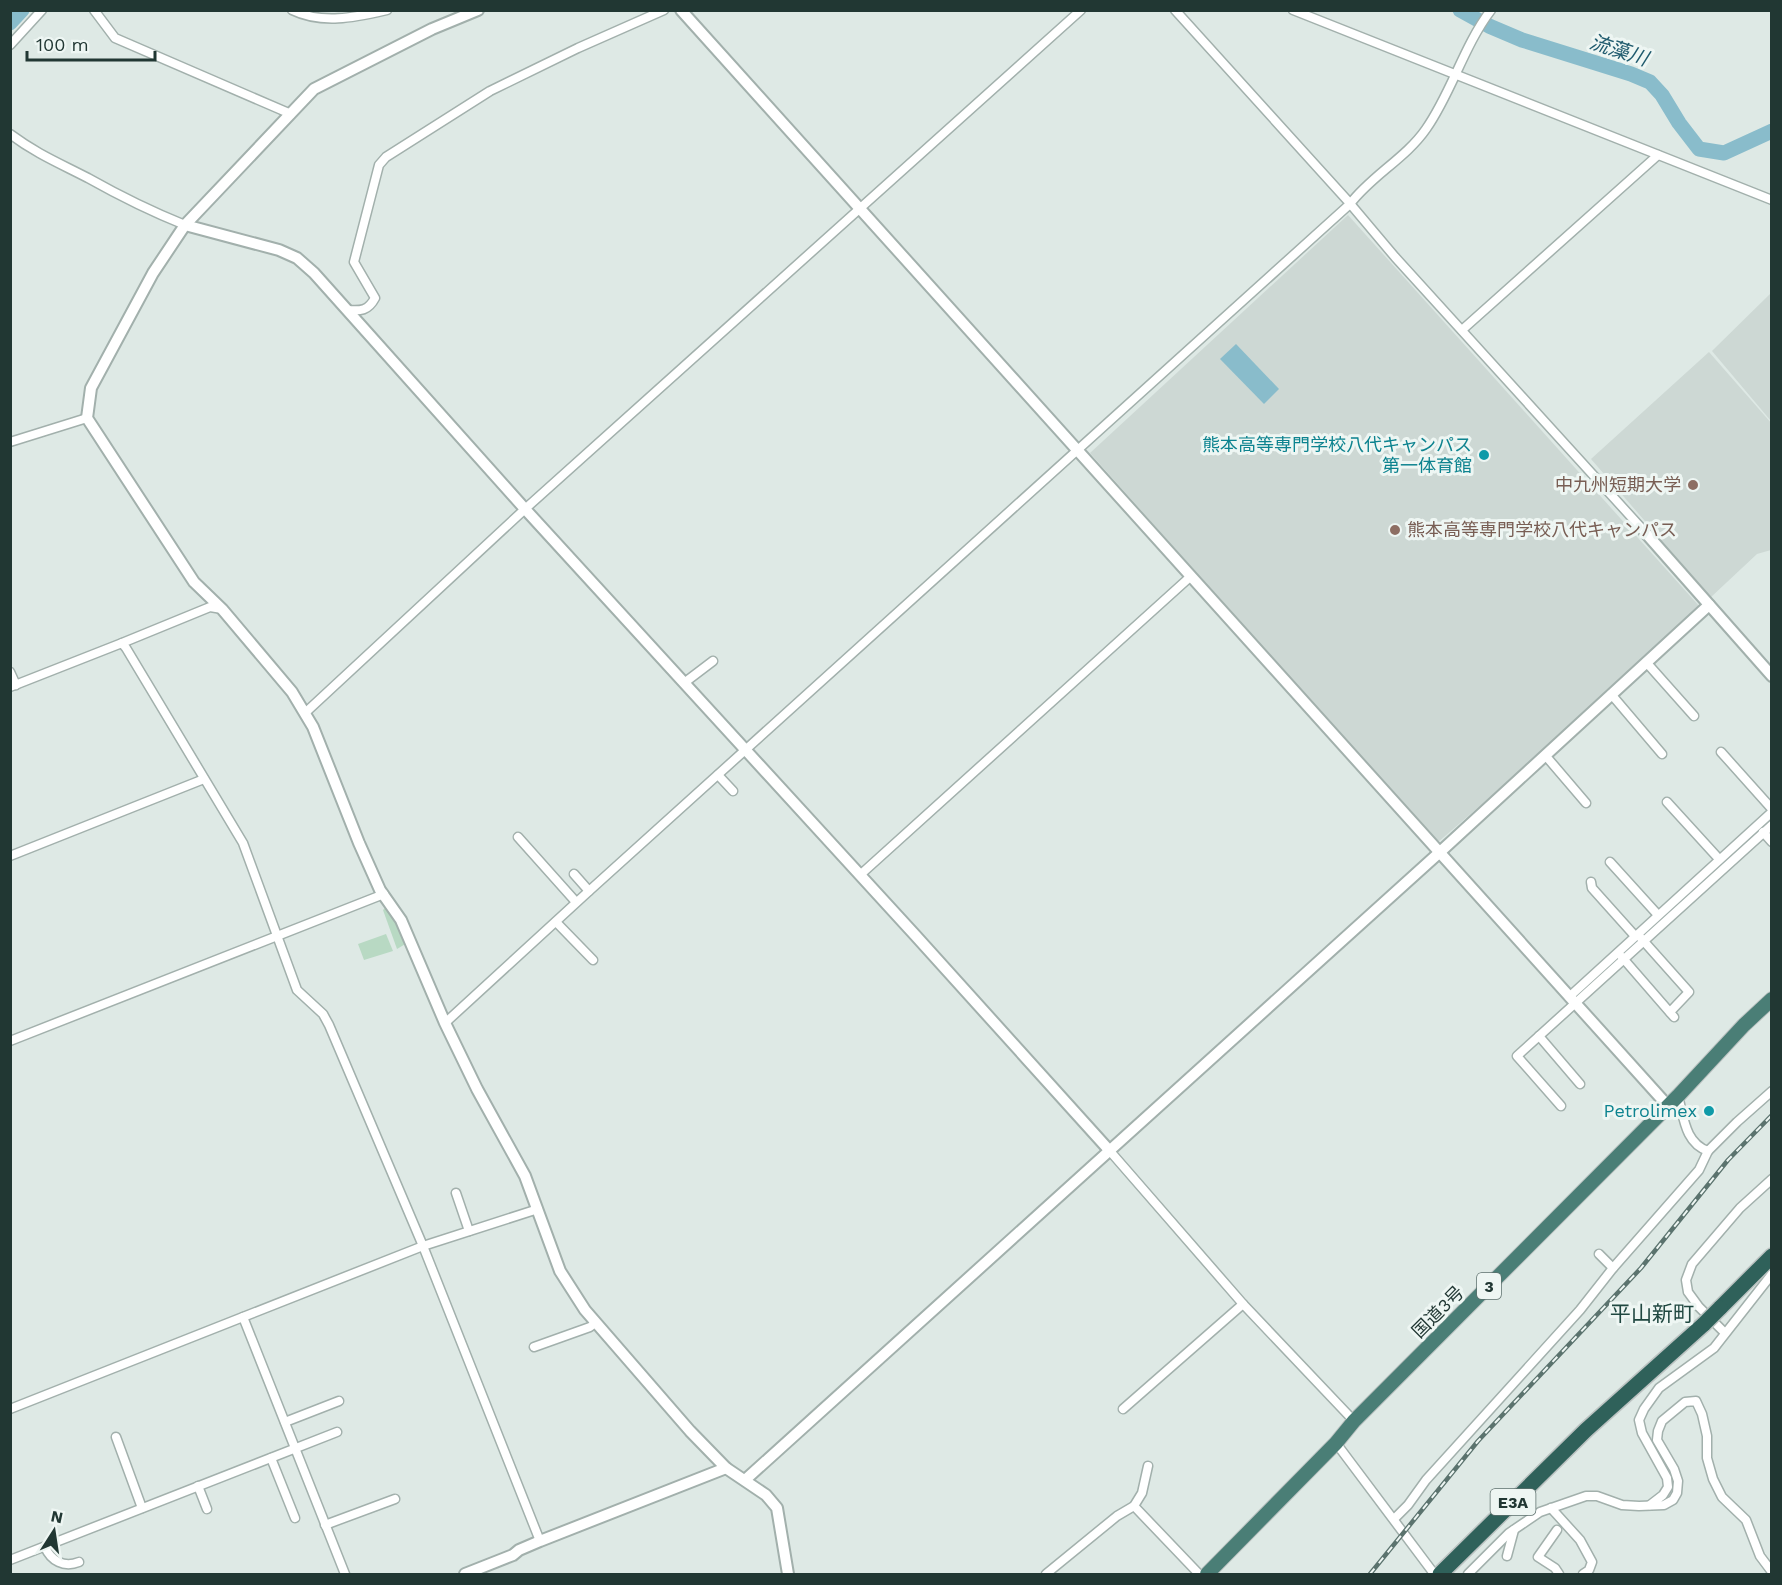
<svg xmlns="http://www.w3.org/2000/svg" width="1782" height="1585" viewBox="0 0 1782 1585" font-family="'Work Sans','Noto Sans JP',sans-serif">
  <rect width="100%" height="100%" fill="#dee9e5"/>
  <!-- built -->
  <g fill="#cdd8d4">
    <polygon points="1348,215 1700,607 1646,662 1437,843 1090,453"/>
    <polygon points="1771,293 1771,421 1712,351"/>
    <polygon points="1709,352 1772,424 1771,550 1757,554 1711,597 1591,459"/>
  </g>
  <!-- green -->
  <g fill="#b8d9c3">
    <polygon points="386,907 398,922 407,943 397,949 383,910"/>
    <polygon points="386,934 393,951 364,960 358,944"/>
  </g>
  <!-- water -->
  <polygon fill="#89bccb" points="1236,344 1279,389 1264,404 1220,359"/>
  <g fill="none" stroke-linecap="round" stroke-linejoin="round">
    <!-- river -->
    <g stroke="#89bccb" stroke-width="15">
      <polyline points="1460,10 1489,26 1522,40 1631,74 1650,82 1662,95 1679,123 1699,149 1724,153 1772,131"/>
      <polyline points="10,23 22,10"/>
    </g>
    <defs>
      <g id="minor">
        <polyline points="94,10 115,38 291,114"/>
        <path d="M292 10C323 25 356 17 387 10"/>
        <polyline points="1175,10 1347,200 1395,257 1644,531"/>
        <polyline points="1293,10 1772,200"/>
        <polyline points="10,45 42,10"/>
        <path d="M10 134C37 154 59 163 88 178 120 196 150 211 185 225"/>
        <path d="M347 310C361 311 368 311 375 298L354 262 379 165 386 157 490 91 578 48 664 10"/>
        <polyline points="1462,330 1658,155"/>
        <polyline points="10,442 87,418"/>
        <polyline points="122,643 210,607 222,609"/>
        <polyline points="1646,662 1694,716"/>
        <polyline points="10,672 16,685"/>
        <polyline points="684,683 713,661"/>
        <polyline points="10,687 122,643 126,648 243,843 297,990 323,1014 329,1025 423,1246 540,1541"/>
        <polyline points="1611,694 1662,754"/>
        <polyline points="305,713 525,509 1081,10"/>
        <polyline points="1721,752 1772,809"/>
        <polyline points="1545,755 1586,803"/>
        <polyline points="718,775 733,791"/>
        <polyline points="1667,802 1719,859"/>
        <polyline points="1763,832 1772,842"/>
        <polyline points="518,837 576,902"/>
        <polyline points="10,856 204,779"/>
        <polyline points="1610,862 1658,915"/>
        <polyline points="574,874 589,891"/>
        <polyline points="860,875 1190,577"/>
        <polyline points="1591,882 1592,888 1635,936"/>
        <polyline points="556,922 593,960"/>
        <polyline points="1640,937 1689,992 1670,1012"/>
        <polyline points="1621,956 1674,1017"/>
        <polyline points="1569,997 1772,812"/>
        <path d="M445 1023 589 891 1350 204C1371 176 1406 158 1426 129 1452 92 1463 47 1491 10"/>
        <polyline points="1539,1036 1580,1084"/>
        <polyline points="10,1041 384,894"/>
        <path d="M1678 1096C1684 1118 1685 1143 1708 1151L1737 1122 1772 1091"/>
        <polyline points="1561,1106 1517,1056 1772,825"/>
        <polyline points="1109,1150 1243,1304 1354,1421"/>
        <polyline points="456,1193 469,1231"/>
        <polyline points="1599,1254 1613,1268"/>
        <polyline points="243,1317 345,1574"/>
        <polyline points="1725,1333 1699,1307 1688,1292 1686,1280 1692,1264 1740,1208 1772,1179"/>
        <polyline points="534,1347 590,1327 595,1323"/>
        <polyline points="10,1409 423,1246 538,1209"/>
        <polyline points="1123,1409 1243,1304"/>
        <polyline points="285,1422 339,1401"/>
        <polyline points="116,1437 142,1508"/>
        <polyline points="1336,1443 1432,1571 1438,1574"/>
        <polyline points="271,1458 295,1518"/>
        <polyline points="198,1486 207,1509"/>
        <polyline points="1650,1505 1663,1495 1668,1487 1667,1478 1642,1433 1639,1420 1644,1409 1659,1388 1714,1348 1772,1274"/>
        <polyline points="1134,1506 1199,1574"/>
        <polyline points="1551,1508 1580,1540 1592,1562 1589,1570 1583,1574"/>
        <polyline points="1394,1519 1408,1505 1426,1480 1580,1310 1613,1268 1699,1170 1708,1151"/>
        <polyline points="325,1525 395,1499"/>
        <polyline points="1557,1530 1538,1557 1555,1568 1559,1574"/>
        <path d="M45 1547C51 1561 64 1568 79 1562"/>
        <polyline points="1507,1556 1514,1530"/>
        <polyline points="10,1560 337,1432"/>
        <polyline points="1046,1574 1117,1516 1134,1506 1142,1493 1148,1466"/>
        <polyline points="1468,1574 1509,1533 1540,1512 1586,1496 1597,1496 1622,1505 1639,1506 1664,1505 1673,1500 1677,1493 1678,1481 1674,1469 1657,1440 1658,1431 1662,1421 1685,1402 1696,1401 1702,1414 1707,1436 1707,1458 1713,1479 1722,1497 1746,1520 1760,1556 1772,1572"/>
      </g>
      <g id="tertiary">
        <polyline points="478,10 432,29 314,89 185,225 153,273 91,388 87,418 194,582 222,609 292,692 313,727 359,843 380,890 401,920 445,1023 477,1089 525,1176 560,1271 585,1310 690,1431 726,1468 766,1495 777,1508 788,1574"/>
        <polyline points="681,10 1668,1106"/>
        <polyline points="185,225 279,250 297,258 314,273 525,509 915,935 1109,1150"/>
        <polyline points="1644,531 1772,676"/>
        <polyline points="745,1480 1440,852 1709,605"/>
        <polyline points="465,1574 513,1555 519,1550 540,1541 726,1468"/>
      </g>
      <polyline id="trunk" points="1207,1574 1336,1443 1354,1421 1678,1096 1744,1025 1772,999"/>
      <g id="motorway">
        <polyline points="1720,1308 1772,1256"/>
        <polyline points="1440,1574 1586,1430 1704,1324"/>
      </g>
    </defs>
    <!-- minor casing -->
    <use href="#minor" stroke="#a2b0ac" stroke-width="11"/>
    <!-- tertiary casing -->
    <use href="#tertiary" stroke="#a2b0ac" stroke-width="14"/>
    <!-- trunk casing -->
    <use href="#trunk" stroke="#bcc3c2" stroke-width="16"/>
    <!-- motorway casing -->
    <use href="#motorway" stroke="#bcc3c2" stroke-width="18"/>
    <!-- minor -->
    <use href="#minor" stroke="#fff" stroke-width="8"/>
    <!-- tertiary -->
    <use href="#tertiary" stroke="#fff" stroke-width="10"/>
    <!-- trunk -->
    <use href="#trunk" stroke="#4a7e76" stroke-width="14"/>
    <!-- motorway -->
    <use href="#motorway" stroke="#2f615a" stroke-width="15"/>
    <defs>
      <polyline id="rail" points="1370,1574 1478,1441 1641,1268 1728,1160 1772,1115"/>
    </defs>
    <!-- rail casing -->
    <use href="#rail" stroke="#5b736e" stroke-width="4.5"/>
    <!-- rail -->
    <use href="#rail" stroke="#eef6f3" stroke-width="2" stroke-dasharray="7" stroke-linecap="butt"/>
    <defs>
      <polyline id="motorway-bridge" points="1704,1324 1720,1308"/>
    </defs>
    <!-- motorway-bridge casing -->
    <use href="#motorway-bridge" stroke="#bcc3c2" stroke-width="18" stroke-linecap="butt"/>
    <!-- motorway-bridge -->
    <use href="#motorway-bridge" stroke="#2f615a" stroke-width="15"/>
  </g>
  <!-- markers -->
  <g fill="#0f9aa8" stroke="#eef6f3" stroke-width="2">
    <circle cx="1484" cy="455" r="6"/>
    <circle cx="1709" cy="1111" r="6"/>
  </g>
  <g fill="#8d6e63" stroke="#eef6f3" stroke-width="2">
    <circle cx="1693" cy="485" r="6"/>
    <circle cx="1395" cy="530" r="6"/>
  </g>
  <g text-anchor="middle" stroke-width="6" stroke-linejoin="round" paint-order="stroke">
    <!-- shield labels -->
    <g fill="#eef6f3" stroke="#5e706d" stroke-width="1.5">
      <rect x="1477" y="1273" width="24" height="26" rx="4.5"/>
      <rect x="1490.5" y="1489" width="45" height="26" rx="4.5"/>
    </g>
    <g font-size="16" font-weight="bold" fill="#213733">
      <text x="1489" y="1292">3</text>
      <text x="1513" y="1508">E3A</text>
    </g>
    <!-- culture labels -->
    <g font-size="18" fill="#0d838f" stroke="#eef6f3" text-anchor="end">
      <text x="1472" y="451">熊本高等専門学校八代キャンパス<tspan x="1472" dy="21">第一体育館</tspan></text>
      <text x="1697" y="1117">Petrolimex</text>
    </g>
    <!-- education labels -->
    <g font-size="18" fill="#785e54" stroke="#eef6f3" text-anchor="end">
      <text x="1681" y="491">中九州短期大学</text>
      <text x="1407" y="536" text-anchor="start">熊本高等専門学校八代キャンパス</text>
    </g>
    <!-- street labels -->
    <g font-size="18" fill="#213733" stroke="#eef6f3">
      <text transform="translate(1438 1312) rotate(-45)" y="6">国道3号</text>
    </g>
    <!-- water labels -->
    <g font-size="20" font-style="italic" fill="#205b6e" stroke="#eef6f3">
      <text transform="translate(1619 50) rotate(18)" y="7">流藻川</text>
    </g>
    <!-- quarter labels -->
    <g font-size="21" fill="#1f4740" stroke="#eef6f3">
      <text x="1652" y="1321">平山新町</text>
    </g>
  </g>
  <!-- border -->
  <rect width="1782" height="1585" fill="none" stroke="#213733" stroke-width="24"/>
  <!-- north arrow -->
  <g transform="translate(54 1531) rotate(12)" stroke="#eef6f3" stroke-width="4.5" paint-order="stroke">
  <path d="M0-4.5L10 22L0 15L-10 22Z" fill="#213733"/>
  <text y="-9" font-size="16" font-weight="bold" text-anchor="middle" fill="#213733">N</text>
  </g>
  <!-- scale -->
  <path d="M27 51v9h128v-9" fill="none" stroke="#213733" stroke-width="3"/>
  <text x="36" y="51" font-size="18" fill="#213733" stroke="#eef6f3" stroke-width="4.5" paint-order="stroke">100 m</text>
</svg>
